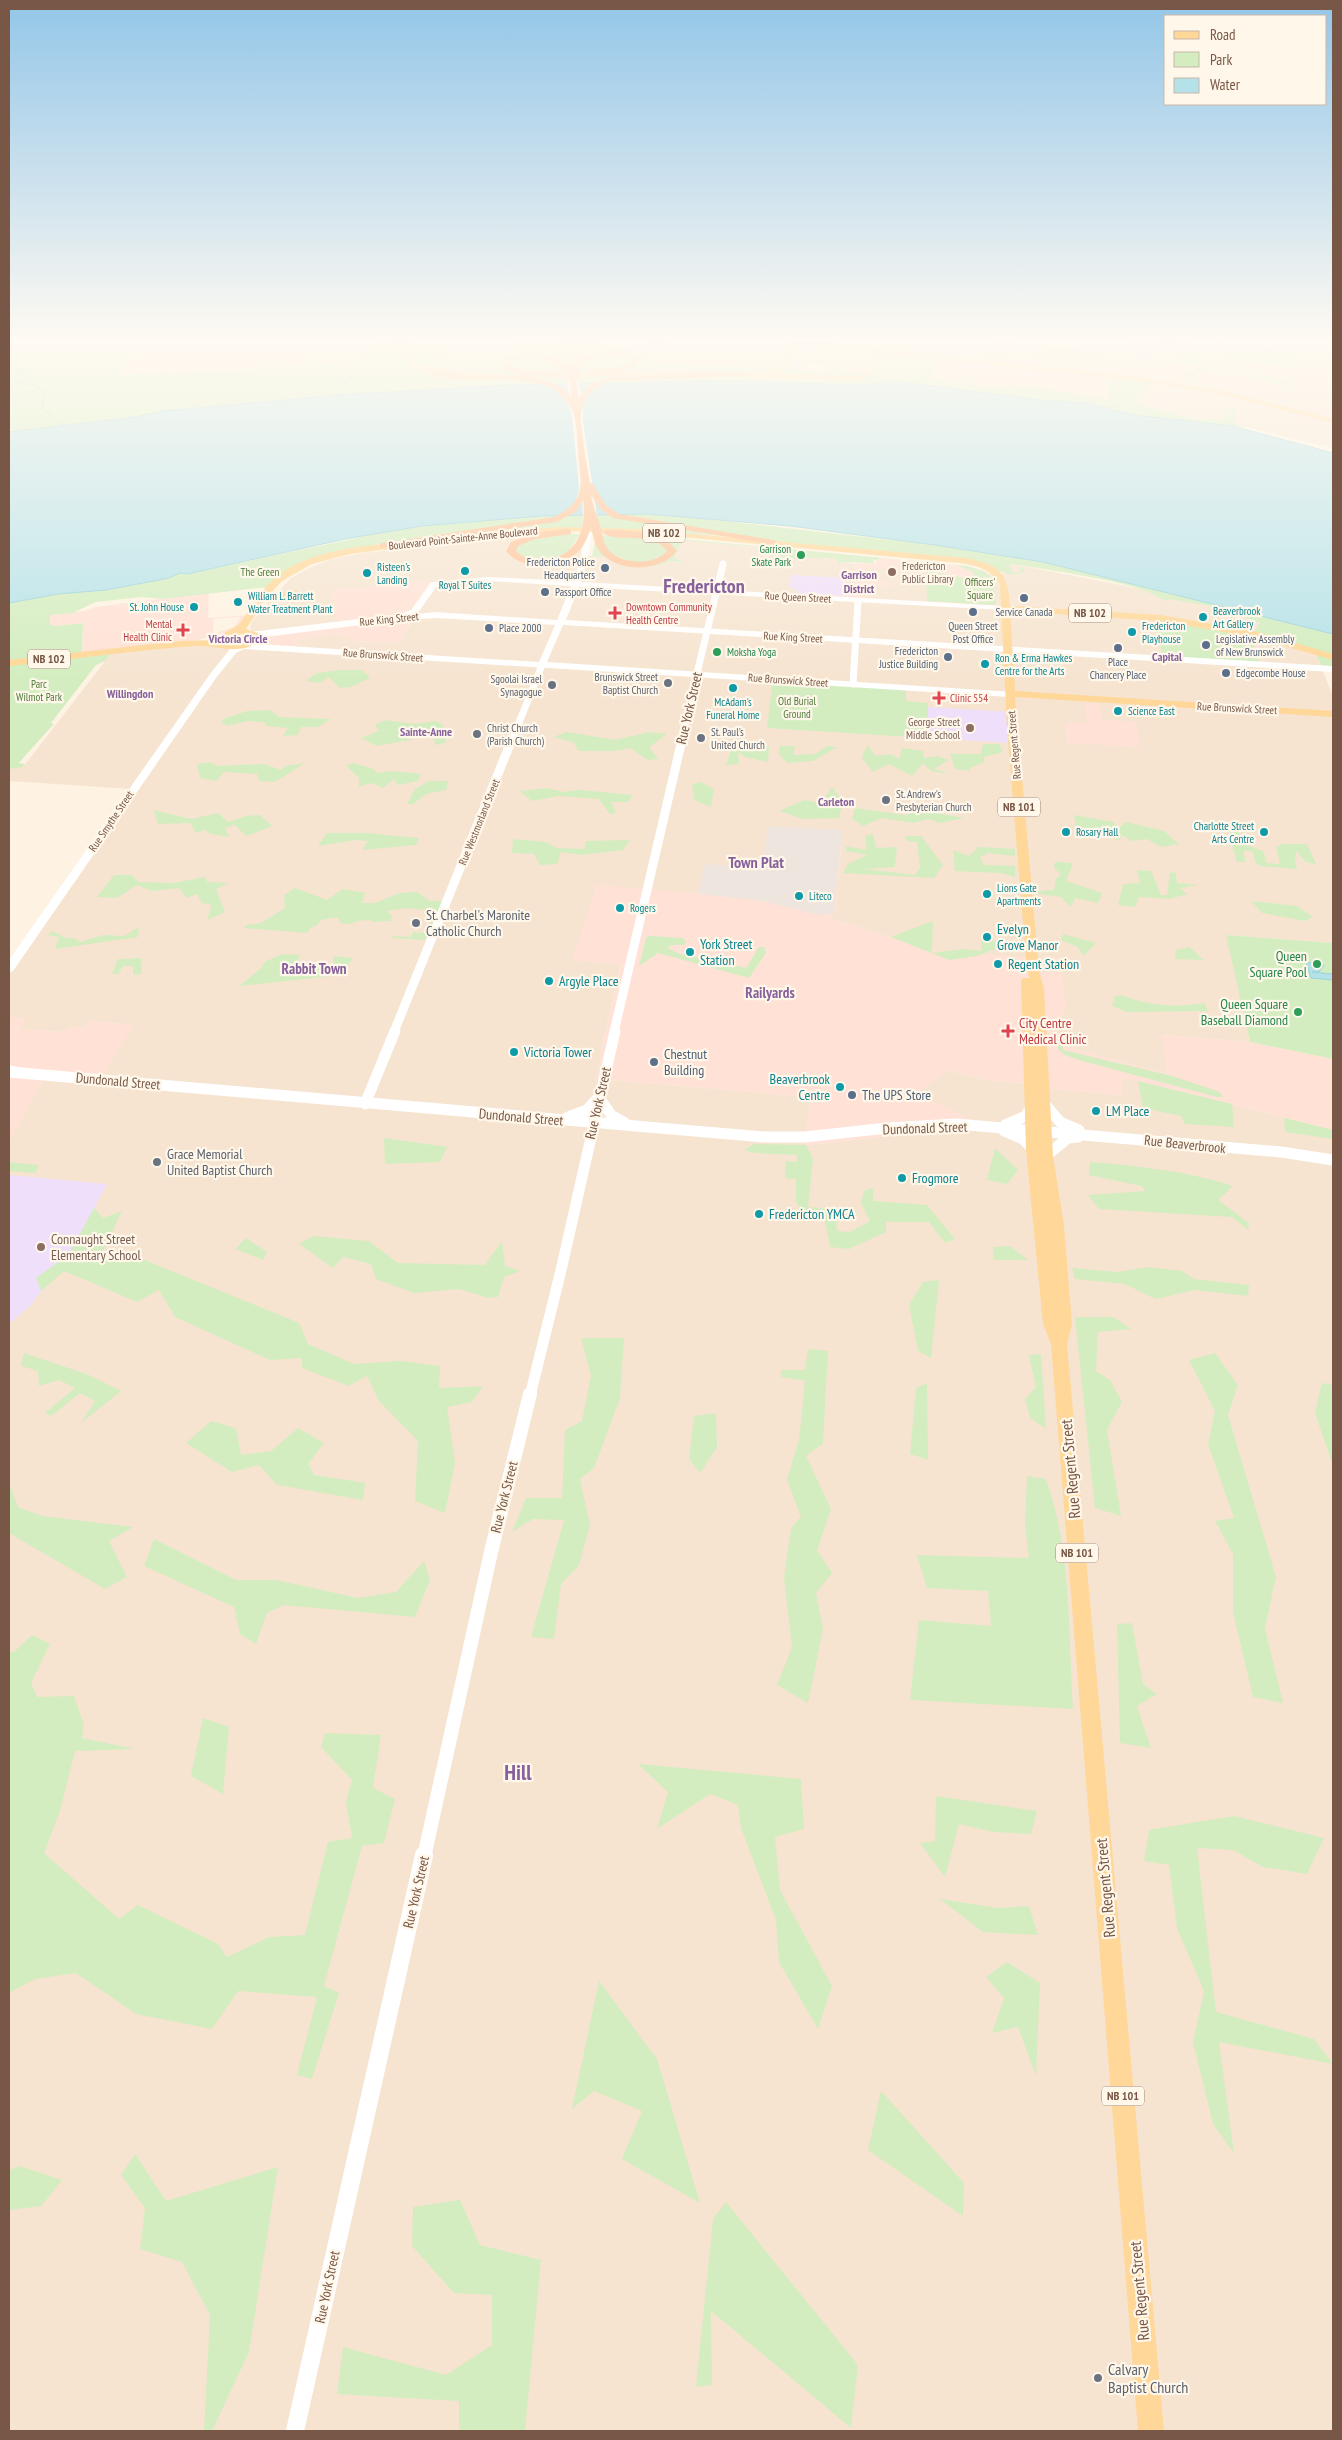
<svg xmlns="http://www.w3.org/2000/svg" width="1342" height="2440" viewBox="0 0 1342 2440" font-family="'PT Sans Narrow',sans-serif">
  <rect width="100%" height="100%" fill="#fef3e2"/>
  <!-- residential -->
  <g fill="#f6e4d0" fill-rule="evenodd">
    <polygon points="67,339 129,339 157,341 143,354 68,350 61,354 9,352 9,341 64,342"/>
    <polygon points="321,339 384,339 351,367 305,360"/>
    <polygon points="480,339 547,339 546,342 513,341 500,361 440,360 446,351 453,352 460,341 478,342"/>
    <polygon points="596,339 646,339 647,343 627,347 593,346"/>
    <polygon points="660,339 792,339 790,352 836,356 842,347 877,345 878,339 997,339 1082,350 1090,341 1100,342 1097,339 1218,339 1228,359 1296,367 1295,339 1333,339 1333,448 1232,424 1177,415 1132,402 1155,382 877,350 869,375 811,363 804,369 644,363"/>
    <polygon points="932,367 1008,374 1008,387 932,381"/>
    <path d="M527 535 581 549 582 555 605 557 626 566H657L670 561 680 563 682 562 674 558 682 542 688 541 823 553 830 558H835L840 563 876 564V561L984 571 988 574 1008 573V566L1013 564 1131 587 1225 610 1274 629 1315 652 1333 696V943L1227 935 1250 1042 1163 1035 1167 1074 1048 1042 1066 1005 1033 971 1031 958 937 952 833 919 830 915 836 910 842 830 769 826 762 868 705 864 698 894 597 886 573 960 621 964 603 1041 597 1079 810 1097 806 1145 936 1131 966 1132 967 1118 915 1094 947 1070 992 1081 1026 1083 1027 1087 1122 1095 1121 1080 1126 1078 1333 1129V2431H9V1141L46 1075 132 1025 89 1021 84 1028 69 1027 65 1032 19 1029 26 1019 9 1017V968L132 789 9 781V766L23 767 113 651 212 642 253 634 250 627 252 621 291 578 314 566 333 559 364 553ZM415 616 399 643 355 641 354 637 341 633 298 640 295 646 256 641 259 638 338 624Z"/>
  </g>
  <!-- commercial -->
  <g fill="#ffe1d5" fill-rule="evenodd">
    <polygon points="129,339 321,339 305,360 294,365 119,375 132,354 143,354 157,341"/>
    <polygon points="422,339 480,339 479,342 460,341 453,352 428,351 417,345"/>
    <polygon points="792,339 878,339 877,345 872,348 843,347 836,356 789,352"/>
    <polygon points="932,358 1106,375 1111,399 1008,387 1007,374 936,368 932,367"/>
    <polygon points="880,558 956,565 976,572 969,579 926,570 866,568 865,582 887,582 892,584 892,587 865,584 864,598 846,597 843,594 853,584 855,564 876,564"/>
    <polygon points="430,581 427,593 399,643 355,641 354,637 342,639 340,633 298,640 294,649 252,645 256,641 258,635 338,624 333,606 332,590"/>
    <path d="M209 593 208 618 251 615 228 633 179 644 82 655 83 623 55 626 50 625V615L84 611 95 607ZM241 617 234 627 213 634V619Z"/>
    <polygon points="1085,703 1099,704 1102,720 1136,722 1140,747 1067,743 1065,724 1069,722 1087,723"/>
    <polygon points="768,826 842,830 836,910 830,915 833,919 937,952 1032,958 1033,971 1062,973 1066,1005 1048,1042 1167,1074 1162,1035 1250,1042 1333,1059 1333,1129 1126,1078 1121,1080 1122,1095 1027,1087 1026,1083 992,1081 948,1070 916,1094 967,1118 966,1132 936,1131 806,1145 810,1097 597,1079 603,1041 621,965 572,960 597,885 698,894 705,864 762,868"/>
    <polygon points="9,1017 26,1019 20,1029 65,1032 69,1027 84,1028 89,1021 133,1025 100,1080 46,1075 9,1141"/>
  </g>
  <!-- industrial -->
  <polygon fill="#ede5de" points="768,826 842,830 834,913 819,915 763,901 698,894 705,864 762,868"/>
  <!-- education -->
  <g fill="#f0dffa">
    <polygon points="1219,339 1295,339 1296,367 1231,361 1228,359"/>
    <polygon points="791,575 844,578 844,583 854,583 853,596 798,594 798,590 789,587"/>
    <polygon points="928,707 1011,712 1014,743 927,738"/>
    <polygon points="9,1175 107,1184 68,1256 31,1305 9,1324"/>
  </g>
  <!-- green -->
  <g fill="#d3edc0">
    <path d="M384 339H423L419 345 428 350 451 351 458 341 426 339 460 341 453 352H446L441 360 499 361 513 341 546 342 547 339H596L594 346 627 347 647 343 646 339H660L669 343 668 345H656L644 363 786 367 823 372 830 367 869 375 882 352 932 356V381L1008 387V383C1013 383 1015 386 1020 386 1028 386 1037 383 1044 389L1110 399 1106 376 1154 383 1133 402C1160 410 1198 425 1226 417L1227 409 1237 410 1233 422 1245 427 1134 415 1086 403 1039 400 901 382H881L866 385 724 381 467 387 304 397 164 411 135 417 9 432V352L61 354 67 350 132 354 119 375 266 368 294 365 305 360 351 367 364 350H372Z"/>
    <path d="M1134 339C1153 339 1175 337 1192 345 1201 379 1220 358 1242 371L1128 356 1179 360 1180 353 1127 346V342H1135Z"/>
    <polygon points="996,340 1102,354 1100,357 1070,353 1065,360 1045,358 1045,356 1033,354 1026,346 1000,343 998,352 1008,354 1008,359 990,356 988,351 996,349"/>
    <polygon points="1220,343 1295,349 1296,367 1231,361 1228,359"/>
    <path d="M1208 367 1253 376C1272 376 1269 374 1287 383L1285 384 1286 386H1282C1261 380 1236 370 1214 371 1199 371 1196 378 1180 374Z"/>
    <path d="M573 514H648L699 518 935 545 1043 562 1086 571 1333 634V669L1322 668 1315 652 1254 632 1260 623 1214 607 1171 599 1165 601C1139 581 1051 571 1013 564L1008 566 1012 568V572L1021 573 1020 569 1023 567 1025 571C1015 579 997 571 987 565L783 543 627 520 723 536 599 528 597 516H583L582 528 482 533 554 521 568 516 324 556 267 587 163 599 142 597 95 602 73 613 50 615V625L55 626 83 623 82 652 113 651 105 661 96 665 51 723 54 724C42 737 31 749 19 763L25 764 23 767 9 769V603L176 572 187 574 390 531 482 519Z"/>
    <path d="M558 534H580L566 555C547 560 535 562 516 554L514 547 521 541Z"/>
    <path d="M601 535 650 538 666 545 668 554C642 567 630 564 606 550Z"/>
    <polygon points="660,537 968,566 984,571 993,579 996,605 927,601 926,570 969,579 975,573 956,565 880,558 876,561 873,559 874,564 855,562 839,563 835,558 777,558 769,557 777,557 780,549 688,541 682,542 674,558 686,563 670,561 657,566 627,566 605,557 592,556 595,542 598,542 601,550 631,565 671,557"/>
    <polygon points="1155,618 1249,633 1260,664 1163,659"/>
    <polygon points="341,670 362,670 370,678 351,687 340,688 329,677 320,683 306,681 317,673"/>
    <polygon points="773,679 906,688 906,701 928,703 927,738 767,728"/>
    <polygon points="270,710 279,717 331,719 318,727 301,727 298,735 283,736 288,728 267,726 264,722 247,721 228,726 221,722 223,719 247,711"/>
    <polygon points="385,720 413,724 437,721 444,726 446,743 435,745 433,732 415,731 410,740 377,746 361,738 379,731 375,725"/>
    <polygon points="567,732 615,740 649,732 667,734 649,747 658,759 648,760 630,748 614,751 579,751 573,742 553,737"/>
    <polygon points="725,741 744,744 750,752 756,744 769,747 768,762 745,757 738,752 739,764 726,765 731,750 722,749"/>
    <polygon points="983,744 999,744 1003,752 984,757 984,762 970,768 970,771 955,769 950,754 981,754"/>
    <polygon points="867,745 876,756 890,754 899,759 902,748 923,751 924,758 938,756 948,760 934,769 951,774 931,771 923,763 912,776 889,764 873,772 862,758"/>
    <polygon points="780,746 795,746 793,755 815,754 827,746 837,747 813,761 787,763 779,754"/>
    <polygon points="209,762 218,766 264,764 281,770 286,766 305,763 275,782 259,781 257,774 224,772 216,781 200,778 197,764"/>
    <polygon points="353,763 374,769 377,773 392,771 421,774 418,781 398,785 394,779 383,788 371,783 359,787 359,778 346,766"/>
    <polygon points="429,781 448,781 446,790 426,794 413,804 407,804 415,789"/>
    <polygon points="701,782 714,789 711,807 694,800 692,784"/>
    <polygon points="832,787 843,802 839,818 803,819 779,811 804,800 821,803"/>
    <polygon points="547,788 563,792 580,790 633,795 628,802 611,802 616,813 610,814 599,799 559,796 532,801 520,791"/>
    <polygon points="855,808 905,815 920,810 964,818 940,823 928,819 913,823 882,818 863,826 852,819"/>
    <polygon points="154,810 191,819 218,813 228,822 246,816 260,815 272,826 246,836 235,825 225,828 229,837 211,834 205,830 196,833 190,823 158,824"/>
    <polygon points="1074,815 1113,822 1119,828 1126,822 1164,831 1179,844 1161,847 1147,839 1132,841 1122,835 1119,841 1101,831 1091,837 1077,832"/>
    <polygon points="1229,827 1237,828 1244,844 1263,851 1267,863 1280,864 1276,847 1283,844 1307,844 1316,864 1306,862 1296,851 1295,860 1297,869 1260,866 1256,863 1252,851 1243,851 1246,862 1237,862 1231,841 1214,838 1213,834 1231,836"/>
    <polygon points="327,833 365,833 419,838 416,845 362,850 368,841 356,840 318,846"/>
    <polygon points="873,834 876,848 897,847 895,867 865,869 915,875 920,868 917,842 908,841 904,836 921,836 943,865 934,878 843,873 848,864 867,855 846,851 846,846 867,850 865,836"/>
    <polygon points="513,839 546,842 556,848 584,849 586,841 630,840 623,850 581,855 561,852 557,864 540,865 534,854 512,853"/>
    <polygon points="978,847 1015,849 1015,856 988,853 980,857 984,865 1015,866 1015,877 1000,873 955,871 953,850 969,856"/>
    <polygon points="1055,862 1073,863 1066,881 1102,893 1098,903 1075,898 1071,907 1061,897 1038,894 1037,891 1054,890 1056,879 1061,874 1054,868"/>
    <polygon points="1137,870 1151,871 1161,895 1167,895 1170,872 1176,873 1177,883 1199,885 1180,888 1187,894 1170,899 1139,897 1135,907 1118,905 1123,884 1140,883"/>
    <polygon points="114,875 132,875 138,882 173,883 205,877 207,882 229,883 216,889 225,912 207,920 212,905 202,903 197,894 187,898 179,888 152,891 137,885 117,898 97,897"/>
    <polygon points="295,888 327,900 343,889 365,893 362,903 375,903 400,893 417,892 430,901 443,901 428,936 424,940 392,938 394,936 411,937 413,932 425,933 435,911 407,908 386,911 392,915 391,921 372,922 371,920 357,921 351,924 340,923 338,917 321,920 316,926 310,928 307,933 244,928 246,925 261,923 285,908 284,895"/>
    <polygon points="1251,901 1297,906 1313,917 1305,921 1262,913"/>
    <polygon points="933,921 932,953 963,949 982,951 981,940 1012,942 977,956 949,960 891,937"/>
    <polygon points="139,927 138,937 55,949 59,937 47,935 53,931 65,938 74,938 80,942 103,935 124,936"/>
    <polygon points="1063,934 1096,943 1083,956 1078,947 1061,940"/>
    <polygon points="1226,935 1333,943 1333,1059 1250,1042"/>
    <polygon points="651,936 683,938 686,941 684,945 671,945 668,948 680,954 746,968 759,947 764,947 766,953 749,978 658,953 639,966 646,937"/>
    <polygon points="1189,947 1204,960 1175,959 1176,950"/>
    <polygon points="283,954 300,955 296,966 322,962 333,965 333,956 353,958 341,975 239,986 260,969 266,961"/>
    <polygon points="141,958 142,974 133,975 133,966 123,966 118,974 112,974 118,959"/>
    <path d="M1121 995C1150 1006 1175 1008 1205 1003L1208 1011 1127 1012 1112 1006 1114 997Z"/>
    <polygon points="1058,1045 1063,1046 1063,1050 1172,1076 1220,1092 1223,1097 1217,1097 1082,1061 1065,1055 1058,1049"/>
    <polygon points="1138,1081 1232,1104 1234,1127 1185,1124 1181,1116 1143,1108"/>
    <polygon points="1284,1118 1333,1130 1333,1139 1285,1132"/>
    <polygon points="384,1138 447,1147 440,1162 385,1164"/>
    <polygon points="754,1144 806,1145 813,1159 808,1207 836,1210 837,1231 850,1232 870,1221 861,1203 864,1191 873,1188 873,1201 927,1205 955,1239 945,1243 929,1222 886,1222 886,1232 849,1249 830,1247 824,1216 803,1213 796,1202 796,1179 785,1178 786,1161 797,1162 797,1155 755,1153 744,1150"/>
    <polygon points="995,1148 1018,1170 1007,1184 987,1180"/>
    <polygon points="9,1162 38,1165 36,1173 9,1171"/>
    <path d="M1090 1162C1139 1166 1186 1171 1233 1186L1218 1200 1249 1223 1248 1230 1232 1217 1099 1209 1088 1195 1146 1191 1141 1186 1089 1175Z"/>
    <polygon points="94,1208 103,1218 122,1211 101,1255 135,1256 299,1323 308,1344 354,1364 400,1361 440,1366 439,1388 483,1386 472,1402 447,1407 455,1463 445,1513 415,1501 418,1441 379,1401 367,1376 349,1386 302,1368 302,1358 270,1360 175,1317 159,1290 137,1302 64,1271 41,1291 36,1278 68,1255"/>
    <polygon points="314,1236 369,1241 398,1263 485,1265 502,1241 505,1266 520,1271 504,1277 498,1297 489,1298 459,1289 414,1293 376,1279 371,1264 343,1257 333,1268 299,1244"/>
    <polygon points="246,1238 267,1252 263,1260 235,1249"/>
    <polygon points="1010,1246 1028,1260 994,1260 993,1247"/>
    <polygon points="1148,1267 1182,1271 1194,1279 1249,1285 1248,1296 1195,1290 1155,1299 1125,1284 1075,1279 1072,1268 1118,1272"/>
    <polygon points="939,1280 931,1358 918,1351 909,1305 923,1282"/>
    <polygon points="1075,1317 1113,1317 1131,1329 1098,1332 1096,1371 1110,1380 1122,1402 1107,1430 1121,1516 1095,1508"/>
    <polygon points="581,1338 624,1338 620,1398 594,1468 580,1479 590,1525 579,1565 561,1584 554,1639 531,1637 564,1520 533,1519 512,1532 526,1498 562,1498 565,1430 582,1421 591,1376"/>
    <polygon points="808,1349 828,1351 823,1443 806,1456 831,1509 817,1550 832,1573 816,1593 823,1629 808,1703 777,1685 792,1647 784,1578 791,1528 801,1517 787,1479 799,1440 805,1381 781,1377 781,1370 805,1370"/>
    <polygon points="24,1353 89,1375 121,1391 81,1423 95,1401 80,1393 51,1416 45,1413 75,1388 59,1380 39,1386 38,1371 21,1366"/>
    <polygon points="1215,1353 1238,1385 1228,1415 1276,1577 1265,1628 1283,1703 1253,1697 1233,1612 1233,1554 1215,1521 1234,1518 1208,1444 1215,1411 1189,1360"/>
    <polygon points="1041,1354 1046,1429 1030,1418 1025,1399 1036,1387 1029,1355"/>
    <polygon points="927,1383 928,1460 910,1454 916,1388"/>
    <polygon points="1322,1383 1333,1385 1333,1466 1315,1413"/>
    <polygon points="716,1413 717,1447 700,1473 689,1459 694,1416"/>
    <polygon points="211,1421 236,1428 241,1455 271,1451 298,1428 324,1443 308,1464 314,1475 365,1483 363,1500 277,1485 259,1465 232,1472 186,1443"/>
    <path d="M1027 1476 1046 1479C1072 1552 1068 1633 1073 1709L910 1700 919 1620 991 1626 988 1591 927 1588 917 1555 1029 1558 1025 1526Z"/>
    <polygon points="9,1483 18,1507 42,1516 133,1527 109,1541 127,1577 105,1589 9,1533"/>
    <polygon points="154,1539 236,1580 276,1580 358,1598 396,1592 424,1561 430,1580 415,1617 284,1605 267,1613 256,1644 240,1634 234,1607 144,1566"/>
    <polygon points="1132,1623 1143,1684 1157,1694 1137,1706 1151,1748 1120,1743 1117,1624"/>
    <polygon points="32,1635 50,1644 31,1683 37,1697 74,1696 84,1725 82,1738 135,1749 75,1751 60,1811 44,1853 119,1919 138,1905 218,1944 227,1957 269,1937 305,1935 328,1842 352,1838 346,1802 352,1780 321,1747 325,1733 381,1735 373,1788 395,1799 384,1843 362,1846 324,1986 339,1993 312,2079 297,2075 317,1997 238,1991 212,2029 136,2014 76,1973 35,1979 9,1993 9,1652 14,1652"/>
    <polygon points="203,1718 229,1727 223,1794 191,1776"/>
    <polygon points="638,1764 801,1779 804,1829 775,1837 780,1890 832,1986 818,2029 779,1962 776,1920 741,1828 738,1805 710,1794 657,1829 668,1792"/>
    <polygon points="936,1796 1037,1811 1031,1834 993,1832 959,1824 945,1877 920,1843 935,1841"/>
    <polygon points="1234,1816 1324,1838 1307,1874 1263,1867 1233,1850 1197,1848 1216,2012 1314,2039 1333,2064 1219,2042 1234,2153 1213,2124 1193,2043 1204,1991 1177,1928 1169,1865 1144,1861 1149,1830"/>
    <polygon points="940,1899 998,1908 1029,1906 1038,1935 983,1932"/>
    <polygon points="1007,1962 1040,1983 1036,2076 1018,2027 992,2033 1004,1998 986,1977"/>
    <polygon points="599,1981 657,2059 700,2203 622,2159 642,2111 594,2091 572,2109"/>
    <polygon points="881,2091 964,2183 963,2216 868,2150"/>
    <polygon points="135,2154 166,2201 278,2167 249,2352 212,2431 204,2431 210,2315 182,2262 140,2249 145,2208 121,2175"/>
    <polygon points="20,2166 62,2180 41,2206 9,2210 9,2170"/>
    <polygon points="460,2200 480,2245 541,2260 525,2431 459,2431 459,2401 337,2394 343,2347 446,2375 492,2345 492,2295 454,2293 412,2246 413,2207"/>
    <polygon points="726,2202 858,2365 851,2428 711,2311 712,2385 696,2387 713,2219"/>
  </g>
  <!-- water -->
  <g fill="#b5e2e9" stroke="#9bd3dc">
    <polygon points="724,381 866,385 881,382 901,382 1039,400 1086,403 1134,415 1233,426 1333,453 1333,634 1043,562 935,545 790,526 648,514 541,516 422,526 345,539 187,574 180,573 169,578 106,590 58,594 9,603 9,432 135,417 164,411 337,395 511,385"/>
    <polygon points="1306,962 1324,965 1319,972 1312,972 1333,974 1333,980 1311,978"/>
  </g>
  <!-- pier -->
  <polygon fill="#fef3e2" points="567,381 578,381 581,395 591,384 583,406 583,421 597,516 583,517 582,501 566,512 576,501 579,488 572,415 566,400 559,391 542,384 529,382 541,382 569,395"/>
  <g fill="none" stroke-linecap="round" stroke-linejoin="round">
    <!-- stream -->
    <g stroke="#9bd3dc" stroke-width="1">
      <polyline points="596,339 595,344 599,346 645,350"/>
      <polyline points="1146,339 1178,346 1196,364"/>
      <polyline points="643,356 647,355 644,351 646,347 658,344 650,339"/>
      <polyline points="1183,382 1199,371 1196,367"/>
      <polyline points="341,388 365,362 391,356"/>
      <polyline points="340,390 342,398"/>
      <path d="M45 393 34 385 14 382 27 372 17 370C23 361 40 362 50 356L49 354"/>
      <polyline points="44,397 42,409 55,418"/>
      <polyline points="1109,408 1117,405"/>
      <polyline points="56,421 63,425"/>
    </g>
    <!-- tertiary-far4 -->
    <g stroke="#fff" stroke-width="7">
      <polyline points="853,684 858,601"/>
      <polyline points="510,745 542,665"/>
      <polyline points="680,745 723,564"/>
    </g>
    <!-- tertiary-far3 -->
    <g stroke="#fff" stroke-width="9">
      <polyline points="394,1032 510,744"/>
      <polyline points="614,1032 681,744"/>
    </g>
    <!-- tertiary-far2 -->
    <g stroke="#fff" stroke-width="11">
      <polyline points="9,1072 764,1137 805,1137 887,1128 956,1124 1281,1152 1333,1160"/>
      <polyline points="599,1097 611,1115 625,1123"/>
      <polyline points="1044,1103 1060,1122 1079,1130"/>
      <polyline points="365,1104 395,1031"/>
      <polyline points="566,1118 587,1110 598,1098"/>
      <polyline points="1005,1125 1026,1116 1032,1105"/>
      <polyline points="1004,1131 1023,1139 1033,1149"/>
      <polyline points="1046,1156 1068,1138 1078,1137"/>
      <polyline points="530,1396 562,1266 615,1031"/>
    </g>
    <!-- tertiary-far1 -->
    <polyline stroke="#fff" stroke-width="14" points="424,1857 491,1552 530,1394"/>
    <!-- tertiary -->
    <polyline stroke="#fff" stroke-width="18" points="295,2431 424,1855"/>
    <!-- secondary -->
    <g fill="#fff" fill-rule="evenodd">
      <polygon points="744,339 776,339 794,342 791,344"/>
      <polygon points="875,344 879,344 881,347 902,352 899,354 877,349"/>
      <path d="M590 517 594 519 588 558 581 582 1004 606 1008 608 1004 610 579 587 566 620 1333 666V672L563 625 547 662 1013 692V696L1010 697 244 649 236 653 216 678 13 971 9 972V960L210 674 230 649 242 643 539 662 555 625 436 618 400 620 273 636 253 637 249 634 250 632 401 614 411 610 431 582H434L488 577 573 581 581 558 586 519ZM488 581 571 586 557 620 436 612 417 614 437 586Z"/>
      <polygon points="9,1065 30,1070 32,1073 26,1077 9,1073"/>
    </g>
    <!-- primary -->
    <g fill="#ffd798" fill-rule="evenodd">
      <path d="M399 339H405L403 351 417 364 434 370 438 368 469 373 515 375 673 371 767 373 782 365 789 339H795L1139 377 1223 391 1333 419V423L1223 395 1139 381 880 353 874 373 858 380 673 375 503 379 451 374 448 376C428 373 408 369 397 351ZM794 344 873 353 869 371 857 376 776 374 788 366Z"/>
      <path d="M559 527 638 529 966 558C999 565 1008 571 1010 606L1161 615 1258 632 1333 654V660L1257 638 1161 621 1010 611 1015 691 1333 711V717L1015 697 1039 971 1044 989 1053 1156 1064 1226 1072 1324 1067 1344 1164 2431H1138L1051 1344 1043 1324 1026 1149 1021 981 1023 978H1030L1027 971 1007 728 1000 584C991 569 975 565 959 563L638 533 559 531 484 537 350 554 312 564 282 581 267 597C277 593 287 590 298 591V595L269 603 264 601 246 629 258 633 259 640C243 657 217 645 196 646 134 650 71 660 9 666V660L179 641 217 640C221 631 235 630 241 622 252 607 261 589 276 577 312 548 367 546 411 541 460 535 509 530 559 527ZM243 634 250 636V639L238 644 226 641 235 635Z"/>
    </g>
    <!-- trunk -->
    <path fill="#fec296" fill-rule="evenodd" d="M565 339H572L575 366 584 339H591L585 356C603 349 626 346 640 361 629 376 607 373 591 374H588V370L622 367 632 361C616 347 580 355 577 378 576 384 578 392 579 398L590 384 611 377 748 372V376H745L611 381C594 386 585 396 581 413 579 421 588 471 590 483L593 484 606 505 619 514 773 540 776 541V545L613 518 600 509 591 495C593 508 599 519 602 533L606 530C630 531 662 530 677 551 661 572 619 573 601 553 595 546 593 536 591 527 588 536 585 545 578 552 560 569 522 571 506 551L511 542 533 533 568 529 571 530V534L535 539 518 546 516 551C523 558 531 560 540 560 576 559 587 531 583 500L576 512 556 522 380 548V544L383 543 554 517C575 506 583 497 580 472 578 459 578 423 573 412 554 371 504 382 467 380 454 379 437 378 426 371L430 369C441 372 452 375 464 375 494 377 553 369 571 397 571 391 571 382 568 377 557 358 526 349 508 364L521 370 559 371H562V375C543 378 513 380 500 364 517 346 552 351 568 368ZM602 533C619 544 653 530 667 551 655 566 619 565 607 548 604 544 603 538 602 533Z"/>
  </g>
  <!-- sky -->
  <linearGradient id="sky" x2="0" y2="1"><stop stop-color="#93c6e8"/><stop offset="0.5" stop-color="#fffaf2"/><stop offset="1" stop-color="#fffaf2" stop-opacity="0"/></linearGradient>
  <rect width="1342" height="681" fill="url(#sky)"/>
  <!-- markers -->
  <g fill="#2e9e5b" stroke="#fff7ea" stroke-width="2">
    <circle cx="801" cy="555" r="5"/>
    <circle cx="717" cy="652" r="5"/>
    <circle cx="1317" cy="964" r="5"/>
    <circle cx="1298" cy="1012" r="5"/>
  </g>
  <g fill="#5c6f8a" stroke="#fff7ea" stroke-width="2">
    <circle cx="605" cy="568" r="5"/>
    <circle cx="545" cy="592" r="5"/>
    <circle cx="1024" cy="598" r="5"/>
    <circle cx="973" cy="612" r="5"/>
    <circle cx="489" cy="628" r="5"/>
    <circle cx="1206" cy="645" r="5"/>
    <circle cx="1118" cy="648" r="5"/>
    <circle cx="948" cy="657" r="5"/>
    <circle cx="1226" cy="673" r="5"/>
    <circle cx="654" cy="1062" r="5"/>
    <circle cx="852" cy="1095" r="5"/>
  </g>
  <g fill="#0f9aa8" stroke="#fff7ea" stroke-width="2">
    <circle cx="465" cy="571" r="5"/>
    <circle cx="367" cy="573" r="5"/>
    <circle cx="238" cy="602" r="5"/>
    <circle cx="194" cy="607" r="5"/>
    <circle cx="1203" cy="617" r="5"/>
    <circle cx="1132" cy="632" r="5"/>
    <circle cx="985" cy="664" r="5"/>
    <circle cx="733" cy="688" r="5"/>
    <circle cx="1118" cy="711" r="5"/>
    <circle cx="1066" cy="832" r="5"/>
    <circle cx="1264" cy="832" r="5"/>
    <circle cx="987" cy="894" r="5"/>
    <circle cx="799" cy="896" r="5"/>
    <circle cx="620" cy="908" r="5"/>
    <circle cx="987" cy="937" r="5"/>
    <circle cx="690" cy="952" r="5"/>
    <circle cx="998" cy="964" r="5"/>
    <circle cx="549" cy="981" r="5"/>
    <circle cx="514" cy="1052" r="5"/>
    <circle cx="840" cy="1087" r="5"/>
    <circle cx="1096" cy="1111" r="5"/>
    <circle cx="902" cy="1178" r="5"/>
    <circle cx="759" cy="1214" r="5"/>
  </g>
  <g fill="#8d6e63" stroke="#fff7ea" stroke-width="2">
    <circle cx="892" cy="572" r="5"/>
    <circle cx="970" cy="728" r="5"/>
    <circle cx="41" cy="1247" r="5"/>
  </g>
  <g fill="#e0444e" stroke="#fff7ea" stroke-width="2">
    <path d="M612.5 605.5h5v5h5v5h-5v5h-5v-5h-5v-5h5z"/>
    <path d="M180.5 622.5h5v5h5v5h-5v5h-5v-5h-5v-5h5z"/>
    <path d="M936.5 690.5h5v5h5v5h-5v5h-5v-5h-5v-5h5z"/>
    <path d="M1005.5 1023.5h5v5h5v5h-5v5h-5v-5h-5v-5h5z"/>
  </g>
  <g fill="#6b7280" stroke="#fff7ea" stroke-width="2">
    <circle cx="668" cy="683" r="5"/>
    <circle cx="552" cy="685" r="5"/>
    <circle cx="477" cy="734" r="5"/>
    <circle cx="701" cy="738" r="5"/>
    <circle cx="886" cy="800" r="5"/>
    <circle cx="416" cy="923" r="5"/>
    <circle cx="157" cy="1162" r="5"/>
    <circle cx="1098" cy="2378" r="5"/>
  </g>
  <g text-anchor="middle" stroke-width="4.5" stroke-linejoin="round" paint-order="stroke">
    <!-- far-street labels -->
    <g font-size="11" fill="#785746" stroke="#fff7ea">
      <text transform="translate(463 538) rotate(-6)" y="4">Boulevard Point-Sainte-Anne Boulevard</text>
      <text transform="translate(798 597) rotate(3)" y="4">Rue Queen Street</text>
      <text transform="translate(389 619) rotate(-6)" y="4">Rue King Street</text>
      <text transform="translate(793 637) rotate(3)" y="4">Rue King Street</text>
      <text transform="translate(383 655) rotate(4)" y="4">Rue Brunswick Street</text>
      <text transform="translate(788 680) rotate(4)" y="4">Rue Brunswick Street</text>
      <text transform="translate(1237 708) rotate(3)" y="4">Rue Brunswick Street</text>
      <text transform="translate(1014 745) rotate(-95)" y="4">Rue Regent Street</text>
      <text transform="translate(111 821) rotate(-56)" y="4">Rue Smythe Street</text>
      <text transform="translate(479 822) rotate(-68)" y="4">Rue Westmorland Street</text>
    </g>
    <!-- far-leisure labels -->
    <g font-size="11" fill="#27864d" stroke="#fff7ea" text-anchor="end">
      <text x="791" y="553">Garrison<tspan x="791" dy="13">Skate Park</tspan></text>
      <text x="727" y="656" text-anchor="start">Moksha Yoga</text>
    </g>
    <!-- far-service labels -->
    <g font-size="11" fill="#4e5e75" stroke="#fff7ea" text-anchor="start">
      <text x="595" y="566" text-anchor="end">Fredericton Police<tspan x="595" dy="13">Headquarters</tspan></text>
      <text x="555" y="596">Passport Office</text>
      <text x="1024" y="616" text-anchor="middle">Service Canada</text>
      <text x="973" y="630" text-anchor="middle">Queen Street<tspan x="973" dy="13">Post Office</tspan></text>
      <text x="499" y="632">Place 2000</text>
      <text x="1216" y="643">Legislative Assembly<tspan x="1216" dy="13">of New Brunswick</tspan></text>
      <text x="938" y="655" text-anchor="end">Fredericton<tspan x="938" dy="13">Justice Building</tspan></text>
      <text x="1118" y="666" text-anchor="middle">Place<tspan x="1118" dy="13">Chancery Place</tspan></text>
      <text x="1236" y="677">Edgecombe House</text>
    </g>
    <!-- far-education labels -->
    <g font-size="11" fill="#785e54" stroke="#fff7ea" text-anchor="start">
      <text x="902" y="570">Fredericton<tspan x="902" dy="13">Public Library</tspan></text>
      <text x="960" y="726" text-anchor="end">George Street<tspan x="960" dy="13">Middle School</tspan></text>
    </g>
    <!-- far-culture labels -->
    <g font-size="11" fill="#0d838f" stroke="#fff7ea" text-anchor="start">
      <text x="377" y="571">Risteen's<tspan x="377" dy="13">Landing</tspan></text>
      <text x="465" y="589" text-anchor="middle">Royal T Suites</text>
      <text x="248" y="600">William L. Barrett<tspan x="248" dy="13">Water Treatment Plant</tspan></text>
      <text x="184" y="611" text-anchor="end">St. John House</text>
      <text x="1213" y="615">Beaverbrook<tspan x="1213" dy="13">Art Gallery</tspan></text>
      <text x="1142" y="630">Fredericton<tspan x="1142" dy="13">Playhouse</tspan></text>
      <text x="995" y="662">Ron &amp; Erma Hawkes<tspan x="995" dy="13">Centre for the Arts</tspan></text>
      <text x="733" y="706" text-anchor="middle">McAdam's<tspan x="733" dy="13">Funeral Home</tspan></text>
      <text x="1128" y="715">Science East</text>
      <text x="1254" y="830" text-anchor="end">Charlotte Street<tspan x="1254" dy="13">Arts Centre</tspan></text>
      <text x="1076" y="836">Rosary Hall</text>
      <text x="997" y="892">Lions Gate<tspan x="997" dy="13">Apartments</tspan></text>
      <text x="809" y="900">Liteco</text>
      <text x="630" y="912">Rogers</text>
    </g>
    <!-- far-park labels -->
    <g font-size="11" fill="#4e793b" stroke="#fff7ea">
      <text x="260" y="576">The Green</text>
      <text x="980" y="586">Officers'<tspan x="980" dy="13">Square</tspan></text>
      <text x="39" y="688">Parc<tspan x="39" dy="13">Wilmot Park</tspan></text>
      <text x="797" y="705">Old Burial<tspan x="797" dy="13">Ground</tspan></text>
    </g>
    <!-- far-health labels -->
    <g font-size="11" fill="#be3a42" stroke="#fff7ea" text-anchor="start">
      <text x="626" y="611">Downtown Community<tspan x="626" dy="13">Health Centre</tspan></text>
      <text x="172" y="628" text-anchor="end">Mental<tspan x="172" dy="13">Health Clinic</tspan></text>
      <text x="950" y="702">Clinic 554</text>
    </g>
    <!-- far-worship labels -->
    <g font-size="11" fill="#5b616d" stroke="#fff7ea" text-anchor="start">
      <text x="658" y="681" text-anchor="end">Brunswick Street<tspan x="658" dy="13">Baptist Church</tspan></text>
      <text x="542" y="683" text-anchor="end">Sgoolai Israel<tspan x="542" dy="13">Synagogue</tspan></text>
      <text x="487" y="732">Christ Church<tspan x="487" dy="13">(Parish Church)</tspan></text>
      <text x="711" y="736">St. Paul's<tspan x="711" dy="13">United Church</tspan></text>
      <text x="896" y="798">St. Andrew's<tspan x="896" dy="13">Presbyterian Church</tspan></text>
    </g>
    <!-- shield labels -->
    <g fill="#fff7ea" stroke="#a08777" stroke-width="1">
      <rect x="643" y="523.5" width="42" height="19" rx="4"/>
      <rect x="1069" y="603.5" width="42" height="19" rx="4"/>
      <rect x="28" y="649.5" width="42" height="19" rx="4"/>
      <rect x="998" y="797.5" width="42" height="19" rx="4"/>
      <rect x="1056" y="1543.5" width="42" height="19" rx="4"/>
      <rect x="1102" y="2086.5" width="42" height="19" rx="4"/>
    </g>
    <g font-size="12" font-weight="bold" fill="#785746">
      <text x="664" y="537">NB 102</text>
      <text x="1090" y="617">NB 102</text>
      <text x="49" y="663">NB 102</text>
      <text x="1019" y="811">NB 101</text>
      <text x="1077" y="1557">NB 101</text>
      <text x="1123" y="2100">NB 101</text>
    </g>
    <!-- far-neighbourhood labels -->
    <g font-size="12" font-weight="bold" fill="#87619c" stroke="#fff7ea">
      <text x="859" y="579">Garrison<tspan x="859" dy="14">District</tspan></text>
      <text x="238" y="643">Victoria Circle</text>
      <text x="1167" y="661">Capital</text>
      <text x="130" y="698">Willingdon</text>
      <text x="426" y="736">Sainte-Anne</text>
      <text x="836" y="806">Carleton</text>
    </g>
    <!-- street labels -->
    <g font-size="14" fill="#785746" stroke="#fff7ea">
      <text transform="translate(689 708) rotate(-77)" y="5">Rue York Street</text>
      <text transform="translate(118 1081) rotate(5)" y="5">Dundonald Street</text>
      <text transform="translate(598 1103) rotate(-77)" y="5">Rue York Street</text>
      <text transform="translate(521 1117) rotate(5)" y="5">Dundonald Street</text>
      <text transform="translate(925 1128) rotate(-2)" y="5">Dundonald Street</text>
      <text transform="translate(1185 1144) rotate(6)" y="5">Rue Beaverbrook</text>
      <text transform="translate(504 1497) rotate(-76)" y="5">Rue York Street</text>
      <text transform="translate(416 1892) rotate(-77)" y="5">Rue York Street</text>
      <text transform="translate(327 2287) rotate(-78)" y="5">Rue York Street</text>
    </g>
    <!-- worship labels -->
    <g font-size="14" fill="#5b616d" stroke="#fff7ea" text-anchor="start">
      <text x="426" y="920">St. Charbel's Maronite<tspan x="426" dy="16">Catholic Church</tspan></text>
      <text x="167" y="1159">Grace Memorial<tspan x="167" dy="16">United Baptist Church</tspan></text>
    </g>
    <!-- culture labels -->
    <g font-size="14" fill="#0d838f" stroke="#fff7ea" text-anchor="start">
      <text x="997" y="934">Evelyn<tspan x="997" dy="16">Grove Manor</tspan></text>
      <text x="700" y="949">York Street<tspan x="700" dy="16">Station</tspan></text>
      <text x="1008" y="969">Regent Station</text>
      <text x="559" y="986">Argyle Place</text>
      <text x="524" y="1057">Victoria Tower</text>
      <text x="830" y="1084" text-anchor="end">Beaverbrook<tspan x="830" dy="16">Centre</tspan></text>
      <text x="1106" y="1116">LM Place</text>
      <text x="912" y="1183">Frogmore</text>
      <text x="769" y="1219">Fredericton YMCA</text>
    </g>
    <!-- leisure labels -->
    <g font-size="14" fill="#27864d" stroke="#fff7ea" text-anchor="end">
      <text x="1307" y="961">Queen<tspan x="1307" dy="16">Square Pool</tspan></text>
      <text x="1288" y="1009">Queen Square<tspan x="1288" dy="16">Baseball Diamond</tspan></text>
    </g>
    <!-- health labels -->
    <g font-size="14" fill="#be3a42" stroke="#fff7ea" text-anchor="start">
      <text x="1019" y="1028">City Centre<tspan x="1019" dy="16">Medical Clinic</tspan></text>
    </g>
    <!-- service labels -->
    <g font-size="14" fill="#4e5e75" stroke="#fff7ea" text-anchor="start">
      <text x="664" y="1059">Chestnut<tspan x="664" dy="16">Building</tspan></text>
      <text x="862" y="1100">The UPS Store</text>
    </g>
    <!-- education labels -->
    <g font-size="14" fill="#785e54" stroke="#fff7ea" text-anchor="start">
      <text x="51" y="1244">Connaught Street<tspan x="51" dy="16">Elementary School</tspan></text>
    </g>
    <!-- neighbourhood labels -->
    <g font-size="15" font-weight="bold" fill="#87619c" stroke="#fff7ea">
      <text x="314" y="974">Rabbit Town</text>
      <text x="770" y="998">Railyards</text>
    </g>
    <!-- far-district labels -->
    <g font-size="16" font-weight="bold" fill="#87619c" stroke="#fff7ea">
      <text x="756" y="868">Town Plat</text>
    </g>
    <!-- near-street labels -->
    <g font-size="16" fill="#785746" stroke="#fff7ea">
      <text transform="translate(1070 1469) rotate(-95)" y="6">Rue Regent Street</text>
      <text transform="translate(1105 1888) rotate(-95)" y="6">Rue Regent Street</text>
      <text transform="translate(1139 2291) rotate(-95)" y="6">Rue Regent Street</text>
    </g>
    <!-- near-worship labels -->
    <g font-size="16" fill="#5b616d" stroke="#fff7ea" text-anchor="start">
      <text x="1108" y="2375">Calvary<tspan x="1108" dy="18">Baptist Church</tspan></text>
    </g>
    <!-- far-town labels -->
    <g font-size="20" font-weight="bold" fill="#87619c" stroke="#fff7ea">
      <text x="704" y="593">Fredericton</text>
    </g>
    <!-- near-district labels -->
    <g font-size="22" font-weight="bold" fill="#87619c" stroke="#fff7ea">
      <text x="518" y="1780">Hill</text>
    </g>
  </g>
  <!-- border -->
  <rect width="1342" height="2440" fill="none" stroke="#785746" stroke-width="20"/>
  <!-- legend -->
  <rect x="1164" y="15" width="162" height="90" fill="#fff7ea" stroke="#c9b7a8"/>
  <rect x="1174" y="31" width="25" height="8" fill="#ffd798" stroke="#c9b7a8"/>
  <text x="1210" y="40" font-size="15" fill="#785746">Road</text>
  <rect x="1174" y="52" width="25" height="15" fill="#d3edc0" stroke="#c9b7a8"/>
  <text x="1210" y="65" font-size="15" fill="#785746">Park</text>
  <rect x="1174" y="78" width="25" height="15" fill="#b5e2e9" stroke="#c9b7a8"/>
  <text x="1210" y="90" font-size="15" fill="#785746">Water</text>
</svg>
